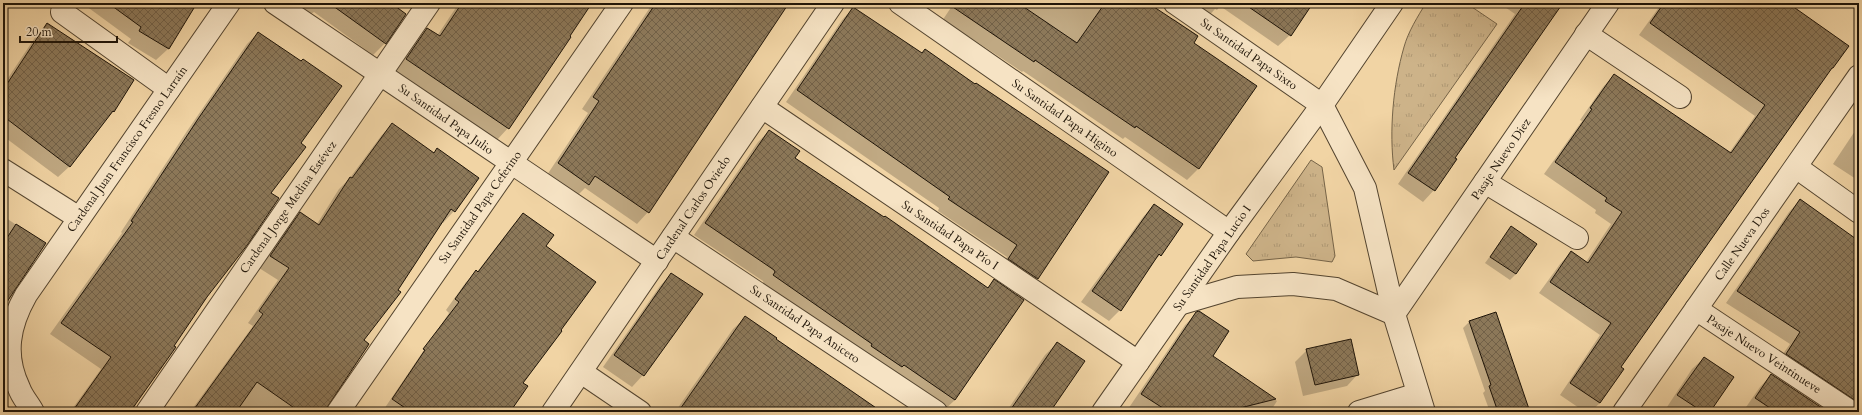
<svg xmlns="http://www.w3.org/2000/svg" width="1862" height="415" viewBox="0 0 1862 415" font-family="Cardo,serif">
  <defs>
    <pattern id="grass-tufts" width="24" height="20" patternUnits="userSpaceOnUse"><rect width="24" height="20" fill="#cdb389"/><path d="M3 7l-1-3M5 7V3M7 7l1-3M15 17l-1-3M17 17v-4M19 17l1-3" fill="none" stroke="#b09975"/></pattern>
    <pattern id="building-cross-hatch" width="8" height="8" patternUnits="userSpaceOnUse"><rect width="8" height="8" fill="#8c7859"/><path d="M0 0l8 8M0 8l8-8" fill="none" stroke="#726148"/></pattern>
  </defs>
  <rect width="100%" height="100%" fill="#f1d4a4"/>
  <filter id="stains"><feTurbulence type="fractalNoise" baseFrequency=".005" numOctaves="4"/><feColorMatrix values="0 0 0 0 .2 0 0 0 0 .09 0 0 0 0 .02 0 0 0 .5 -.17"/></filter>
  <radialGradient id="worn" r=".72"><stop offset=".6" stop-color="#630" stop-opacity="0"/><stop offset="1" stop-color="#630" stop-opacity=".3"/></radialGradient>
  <!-- grass -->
  <g fill="url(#grass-tufts)" stroke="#766448">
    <path d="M1426 3H1466L1497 24 1394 170C1389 131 1393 85 1404 47 1408 32 1418 16 1426 3Z"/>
    <polygon points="1311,160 1322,167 1335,256 1332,262 1296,257 1253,261 1246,254"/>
  </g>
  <!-- shadow -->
  <g fill="#0003">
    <polygon points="82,3 196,3 168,49 156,60 128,43 131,39"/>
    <polygon points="296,3 397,3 394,8 405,14 385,43 373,55 314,12 311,14"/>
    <polygon points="459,3 591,3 508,128 497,140 395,70 416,41 427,29 437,36"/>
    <polygon points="653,3 788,3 648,212 637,224 585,188 577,196 547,175 588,113 582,109"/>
    <polygon points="954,3 1146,3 1172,20 1174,19 1197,35 1192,43 1199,168 1187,180 1125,137 1123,139 1023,71 1022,72 968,36 967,38 942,21"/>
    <polygon points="1181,3 1312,3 1290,35 1278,46 1220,6 1217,10 1215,9 1201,25"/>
    <polygon points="1499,3 1562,3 1454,158 1434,190 1423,202 1398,184 1515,14"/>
    <polygon points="1662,3 1792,3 1790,6 1826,74 1620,368 1600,403 1590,412 1585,412 1560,395 1600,335 1539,293 1560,264 1571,252 1586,262 1611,224 1595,213 1596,210 1544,174 1582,121 1580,120 1603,87 1614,75 1729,153 1755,116 1639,35"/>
    <polygon points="853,8 1064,235 1037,278 1026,290 997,271 1007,257 938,211 939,208 786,102 842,20"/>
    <polygon points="48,24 113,111 104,120 70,166 58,177 3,136 3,75 8,78 36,36"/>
    <polygon points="258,33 300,143 270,194 137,400 134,412 70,412 101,369 50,334 122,233 121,232 187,131 247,44"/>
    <polygon points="392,124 454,211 443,223 442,221 362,341 322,412 190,412 253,326 248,323 278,280 259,268 289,225 300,213 317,224 339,189 349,179 381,136"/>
    <polygon points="1859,125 1859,181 1833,164"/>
    <polygon points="769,131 794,158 987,288 994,281 1022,300 955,400 943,411 762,287 764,284 763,281 694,235 758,142"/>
    <polygon points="1800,200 1859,242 1859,412 1775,365 1790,344 1726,303 1789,212"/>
    <polygon points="1154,205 1160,255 1150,265 1120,310 1109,321 1081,302 1143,217"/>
    <polygon points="523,214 545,246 560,331 522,383 508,412 382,412 449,313 446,310 466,282 477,272 513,225"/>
    <polygon points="3,216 45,244 3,308"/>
    <polygon points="1511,228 1516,274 1510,280 1485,263"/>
    <polygon points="671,274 643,375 632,387 603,367 660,286"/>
    <polygon points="1197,313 1211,356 1277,401 1270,412 1126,412 1185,325"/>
    <polygon points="1495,314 1528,412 1490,412 1483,393 1485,391 1463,328 1469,322"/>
    <polygon points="745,318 880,412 675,412 733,329"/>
    <polygon points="1057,343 1049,412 1006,412 1045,355"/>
    <polygon points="1307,350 1358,374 1347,386 1303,396 1295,362"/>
    <polygon points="1704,358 1709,412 1674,412 1667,407 1692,369"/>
    <polygon points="1771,375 1827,412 1748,412 1744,410 1760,387"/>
    <polygon points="582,407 589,412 577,412"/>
  </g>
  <!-- building -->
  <g fill="url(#building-cross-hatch)" stroke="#1e1408">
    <polygon points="108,3 197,3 169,49 139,31 141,27"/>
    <polygon points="329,3 391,3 406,14 386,44"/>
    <polygon points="462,3 592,3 570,36 571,37 509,129 406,59 427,28 440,36"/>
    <polygon points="656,3 789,3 649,213 595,176 589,185 558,163 599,101 593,97"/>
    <polygon points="947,3 1018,3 1077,43 1105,3 1148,3 1198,36 1194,43 1257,86 1199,169 1136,126 1135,128 1035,60 1034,62"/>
    <polygon points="1243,3 1313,3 1291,36"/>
    <polygon points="1525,3 1563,3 1455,158 1457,159 1435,191 1408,173"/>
    <polygon points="1664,3 1788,3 1849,46 1833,68 1832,68 1621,367 1624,369 1600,403 1570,383 1611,323 1550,282 1571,251 1588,263 1622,212 1605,201 1607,198 1555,162 1592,109 1590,108 1614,74 1731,153 1765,105 1650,23"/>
    <polygon points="853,7 922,53 925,49 975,84 976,83 1109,172 1038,279 1008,259 1017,245 948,199 950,197 797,90"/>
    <polygon points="47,23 134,80 114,112 113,111 70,167 3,116 3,90"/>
    <polygon points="258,32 301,61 303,59 342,86 301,143 306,147 271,193 279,198 248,244 207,297 174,346 176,347 130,412 72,412 111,357 61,323 133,222 131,221 198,119"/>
    <polygon points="392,123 434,153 437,148 479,178 455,212 451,209 398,290 401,292 364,340 369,344 324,412 300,412 257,382 236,412 192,412 263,314 259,311 289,268 270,256 300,212 319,225 350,177 352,178"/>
    <polygon points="769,130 800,151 795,158 884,217 885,216 988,288 994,279 1024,300 955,400 904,365 902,367 871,346 872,344 773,275 775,272 774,270 705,223"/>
    <polygon points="1800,199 1859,241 1859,403 1786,354 1800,332 1737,291"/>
    <polygon points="1154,204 1183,224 1161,256 1159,254 1121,311 1092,291"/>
    <polygon points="523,213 554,235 546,246 596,282 561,330 562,331 523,383 528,386 510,412 411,412 392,399 425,350 423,349 459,302 455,299 476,270 478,272"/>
    <polygon points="16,224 46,243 3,308 3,244"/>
    <polygon points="1511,226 1537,244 1516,274 1490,257"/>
    <polygon points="671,273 703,294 644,376 614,355"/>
    <polygon points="1199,311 1229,331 1213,356 1276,399 1224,412 1169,412 1141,394 1196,312"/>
    <polygon points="1496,312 1530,412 1498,412 1489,386 1491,385 1469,321"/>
    <polygon points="745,316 777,338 776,339 882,412 678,412"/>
    <polygon points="1351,339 1359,375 1315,385 1306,349"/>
    <polygon points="1057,342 1085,361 1050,412 1009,412"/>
    <polygon points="1704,357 1734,377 1710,412 1703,412 1677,395"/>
    <polygon points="1771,374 1828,412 1776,412 1755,398"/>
  </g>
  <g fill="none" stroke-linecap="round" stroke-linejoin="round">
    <defs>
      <g id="minor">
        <polyline points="275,3 657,261"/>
        <polyline points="900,3 1229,232"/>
        <polyline points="1175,3 1322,105 1365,188 1394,314 1424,412"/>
        <polyline points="62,12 169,89"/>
        <polyline points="1586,34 1680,97"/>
        <polyline points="762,107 1138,362"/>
        <polyline points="1796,167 1859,212"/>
        <polyline points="3,170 79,218"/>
        <polyline points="1485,182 1577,238"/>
        <polyline points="673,237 936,412"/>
        <polyline points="1179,304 1237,287 1293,284 1336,289 1394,314 1608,3"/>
        <polyline points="1696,309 1851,412"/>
        <polyline points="581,372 640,412"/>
        <path d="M33 412C29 404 22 397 19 388 3 355 9 325 26 295L229 3"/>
        <polyline points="147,412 429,3"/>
        <polyline points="338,412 622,3"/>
        <polyline points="553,412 833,3"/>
        <polyline points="1103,412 1229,232 1322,105 1392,3"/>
        <polyline points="1359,412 1418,394"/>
        <polyline points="1624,412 1859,76"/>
      </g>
    </defs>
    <!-- minor casing -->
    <use href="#minor" stroke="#53442f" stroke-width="24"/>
    <!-- minor -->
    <use href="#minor" stroke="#f6e3c4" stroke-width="22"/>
  </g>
  <g text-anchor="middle" stroke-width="3" stroke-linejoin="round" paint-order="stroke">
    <!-- street labels -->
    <g font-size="12" fill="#1e1408" stroke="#f6e3c4">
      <text transform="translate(1249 54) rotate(35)" y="4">Su Santidad Papa Sixto</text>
      <text transform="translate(1065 118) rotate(35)" y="4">Su Santidad Papa Higino</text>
      <text transform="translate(446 119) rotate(35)" y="4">Su Santidad Papa Julio</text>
      <text transform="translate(127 149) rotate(-55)" y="4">Cardenal Juan Francisco Fresno Larraín</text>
      <text transform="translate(1501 159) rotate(-56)" y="4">Pasaje Nuevo Diez</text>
      <text transform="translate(288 207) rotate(-55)" y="4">Cardenal Jorge Medina Estévez</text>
      <text transform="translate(480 207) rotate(-55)" y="4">Su Santidad Papa Ceferino</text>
      <text transform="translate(693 208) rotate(-56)" y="4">Cardenal Carlos Oviedo</text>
      <text transform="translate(950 235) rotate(34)" y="4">Su Santidad Papa Pío I</text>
      <text transform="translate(1742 244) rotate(-55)" y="4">Calle Nueva Dos</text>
      <text transform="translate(1212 258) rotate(-55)" y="4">Su Santidad Papa Lucio I</text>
      <text transform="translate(805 324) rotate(34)" y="4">Su Santidad Papa Aniceto</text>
      <text transform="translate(1764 354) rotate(33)" y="4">Pasaje Nuevo Veintinueve</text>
    </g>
  </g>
  <!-- margin -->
  <rect width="1862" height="415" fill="none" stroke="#f1d4a4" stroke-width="16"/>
  <rect x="4" y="4" width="1854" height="407" fill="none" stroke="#1e1408" stroke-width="2"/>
  <rect x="8" y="8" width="1846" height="399" fill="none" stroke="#1e1408"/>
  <!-- scale -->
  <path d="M20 36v6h97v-6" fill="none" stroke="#1e1408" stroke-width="2"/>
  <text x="26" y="36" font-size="12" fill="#1e1408" stroke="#f6e3c4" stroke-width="3" paint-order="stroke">20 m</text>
  <rect width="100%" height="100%" filter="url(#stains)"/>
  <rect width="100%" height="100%" fill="url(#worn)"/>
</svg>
